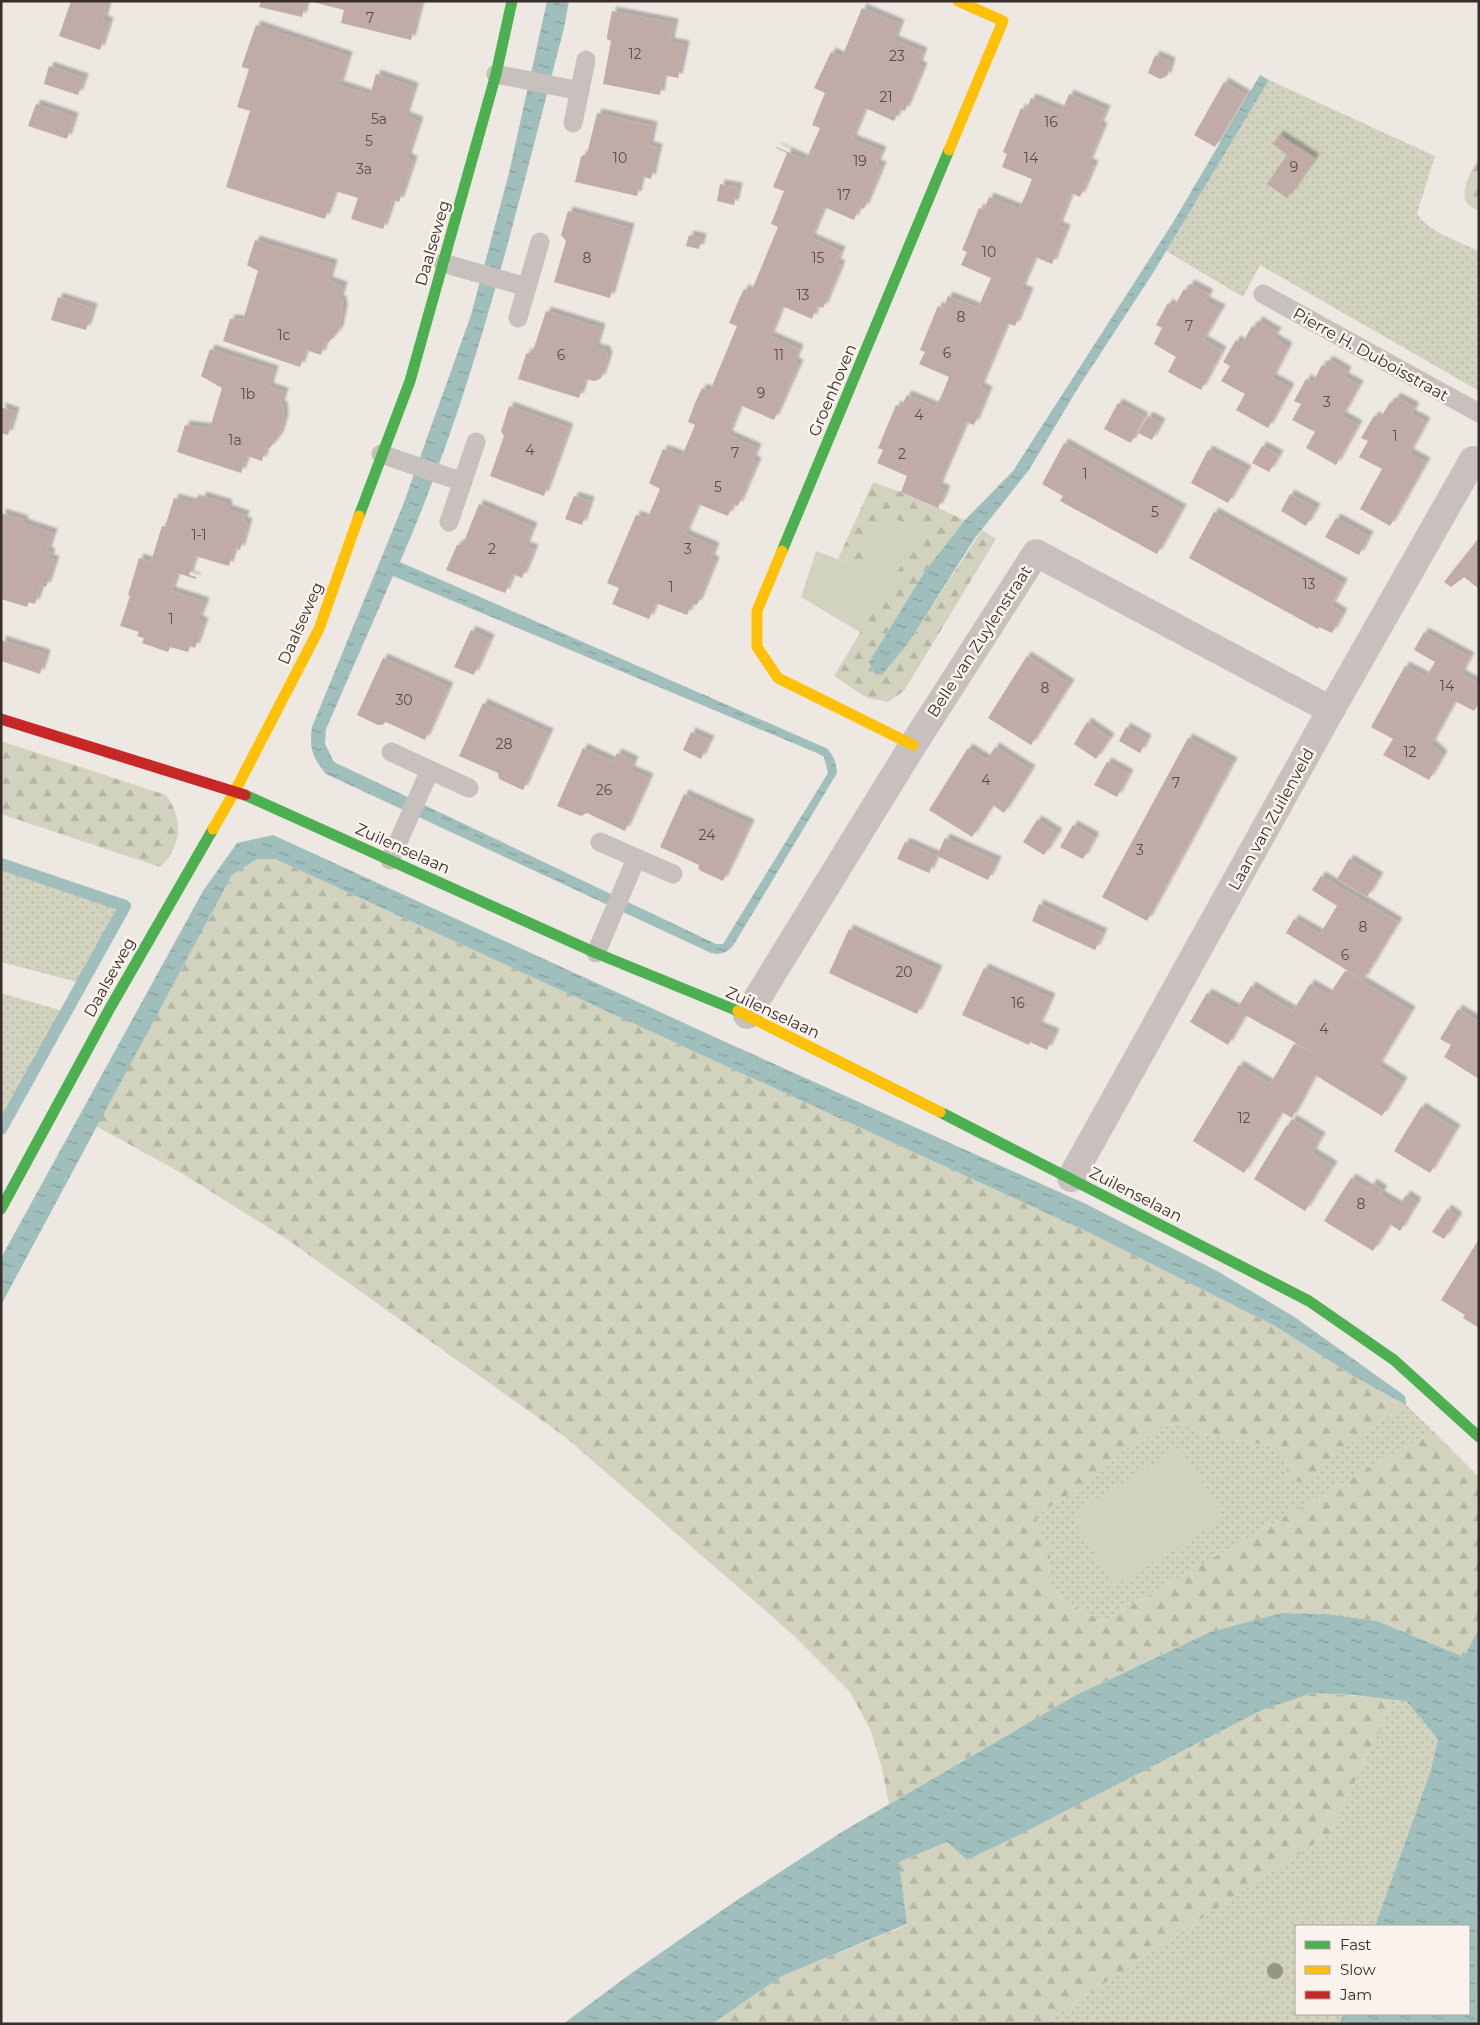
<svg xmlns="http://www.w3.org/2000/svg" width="1480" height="2025" viewBox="0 0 1480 2025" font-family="Montserrat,sans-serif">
  <defs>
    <pattern id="grass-dots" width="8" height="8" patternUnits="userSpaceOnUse" patternTransform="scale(1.25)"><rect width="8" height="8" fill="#d1d3be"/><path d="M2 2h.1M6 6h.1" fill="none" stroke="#b4b5a3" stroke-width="1.8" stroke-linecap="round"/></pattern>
    <pattern id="forest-firs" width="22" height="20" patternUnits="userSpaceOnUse" patternTransform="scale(1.25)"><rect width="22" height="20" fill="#d1d3be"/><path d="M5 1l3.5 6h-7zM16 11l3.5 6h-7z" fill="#b4b5a3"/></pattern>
    <pattern id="water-ripples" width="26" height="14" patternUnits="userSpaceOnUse" patternTransform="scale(1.25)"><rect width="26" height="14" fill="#a0bfbc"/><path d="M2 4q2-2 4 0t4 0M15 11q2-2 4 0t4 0" fill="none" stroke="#839c99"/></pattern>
    <filter id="shadow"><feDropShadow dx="4.5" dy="-4.5" stdDeviation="1" flood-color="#0004"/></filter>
  </defs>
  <rect width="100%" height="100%" fill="#eee8e3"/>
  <!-- grass -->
  <g fill="url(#grass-dots)">
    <path d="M1269 80 1435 156 1417 213C1426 231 1460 242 1479 251V391L1260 265 1243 297 1166 251Z"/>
    <polygon points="1,864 113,904 116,910 77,982 1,962"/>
    <polygon points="1,993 63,1011 51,1037 1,1121"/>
    <polygon points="1406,1405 1433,1431 1104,1621 1065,1603 1047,1583 1051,1550 1036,1524 1036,1516 1059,1500 1085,1486 1125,1449 1142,1441 1164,1426 1180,1423 1203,1434 1233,1439 1246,1443 1264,1444 1277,1448 1286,1456 1287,1479 1362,1434"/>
    <polygon points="1392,1698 1406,1701 1438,1739 1430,1773 1375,1926 1296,1926 1296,2014 1343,2014 1339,2024 1043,2024 1330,1833 1381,1728"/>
  </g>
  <!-- forest -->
  <g fill="url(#forest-firs)">
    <path d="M1479 157V211C1475 209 1468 206 1466 202 1460 192 1473 166 1479 157Z"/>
    <polygon points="873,482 901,492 965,520 925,571 869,662 874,674 882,675 909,642 982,530 996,539 904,691 888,702 867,698 834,676 921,531 859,567 838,559"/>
    <path d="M1 741 166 795C184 820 182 846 160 867L1 814Z"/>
    <polygon points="257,859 275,859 1090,1233 1275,1326 1355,1377 1406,1405 1362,1434 1304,1483 1287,1479 1286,1456 1277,1448 1264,1444 1246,1443 1233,1439 1203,1434 1180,1423 1164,1426 1142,1441 1125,1449 1085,1486 1059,1500 1036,1516 1037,1524 1051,1550 1047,1583 1065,1603 1104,1621 1433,1431 1479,1477 1479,1628 1464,1657 1377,1621 1328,1614 1281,1613 1210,1632 1160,1655 1076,1695 889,1804 882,1769 871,1731 850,1692 791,1633 564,1436 288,1240 183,1174 96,1126 232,875"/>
    <polygon points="1313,1693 1392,1698 1381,1728 1330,1833 1043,2024 712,2024 782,1976 907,1925 899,1862 947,1842 967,1860 1019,1835 1262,1710"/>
  </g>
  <!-- park -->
  <g fill="#d1d3be">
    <polygon points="883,513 922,531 861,633 801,597 816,551 859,567"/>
    <polygon points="1180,1447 1225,1518 1115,1587 1071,1515"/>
  </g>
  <!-- water -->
  <g fill="url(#water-ripples)" fill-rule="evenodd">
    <path d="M547 1H569L564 28C517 208 475 391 400 562L826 748C834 755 836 762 837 773L733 946C726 953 721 955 711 953L326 774C312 757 309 748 312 727L403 505 471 315 509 173ZM393 576 817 753 824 757 828 773 723 944H716L334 762 325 744 326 729Z"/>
    <polygon points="1260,75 1269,80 1153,273 1078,388 1029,470 975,538 909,642 882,675 874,674 869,662 925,571 965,520 1013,471 1172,224"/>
    <polygon points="273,835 730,1044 1086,1204 1217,1271 1293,1316 1405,1396 1406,1405 1355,1377 1275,1326 1090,1233 275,859 257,859 232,875 1,1305 1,1258 203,891 237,843"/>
    <polygon points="1281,1613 1327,1614 1377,1621 1464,1657 1479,1628 1479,2024 1339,2024 1343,2014 1469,2014 1469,1926 1375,1926 1430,1773 1438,1739 1406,1701 1354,1695 1313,1693 1262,1710 1019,1835 967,1860 947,1842 899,1862 907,1924 782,1976 712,2024 563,2024 633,1972 740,1898 845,1830 1076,1695 1210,1632"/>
  </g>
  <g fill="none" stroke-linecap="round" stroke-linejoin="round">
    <!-- stream -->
    <polyline stroke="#a0bfbc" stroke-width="12" points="1,864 125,906 1,1129"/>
  </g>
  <!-- building -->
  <g fill="#c1aba6" filter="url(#shadow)">
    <polygon points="71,1 108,2 103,20 109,22 100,50 59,36"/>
    <polygon points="261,1 306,1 302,17 259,7"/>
    <polygon points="309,1 346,3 346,1 421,1 411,40 341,23 344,10"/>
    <polygon points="862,8 900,24 894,40 923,52 918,65 923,67 905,111 900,109 894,121 865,108 852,139 882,151 876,164 882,166 864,209 859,207 854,220 824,207 811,238 841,251 836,263 841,265 823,308 817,306 812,319 782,306 770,336 799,349 794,362 799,364 774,420 740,405 728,435 757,448 752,460 757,462 738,506 733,504 728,516 698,504 685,534 715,547 710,559 715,561 697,605 692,603 687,615 656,603 649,619 612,604 619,588 607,583 636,515 647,519 660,489 649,483 663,449 682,456 695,425 688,422 695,403 702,388 710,391 737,326 729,323 737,304 744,289 751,292 778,227 771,224 784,191 773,187 787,153 776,148 776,147 806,160 820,128 812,125 825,93 814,88 831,52 842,57"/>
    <polygon points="612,11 674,23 670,42 685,45 678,78 663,75 660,95 603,84 611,41 607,39 607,36"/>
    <polygon points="256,25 348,56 339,85 370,95 376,74 414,87 405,116 419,121 407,157 413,161 399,202 393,199 383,229 351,219 358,198 335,191 325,219 226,187 250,111 237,107 249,69 242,67 242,65"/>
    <polygon points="1155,55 1171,62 1167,76 1160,79 1148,73"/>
    <polygon points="49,66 84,78 78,95 44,84"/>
    <polygon points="1224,82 1246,95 1215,147 1194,135"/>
    <polygon points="1069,94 1106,110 1099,126 1103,127 1088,163 1094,165 1080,197 1071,193 1058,226 1066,229 1052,264 1035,257 1021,289 1029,292 1015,326 1007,323 980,387 988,391 974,425 966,422 938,487 946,490 938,508 901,492 907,476 877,463 883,450 878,448 896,405 901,407 907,395 936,407 943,392 949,377 919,364 925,352 920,350 938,306 943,309 948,296 978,308 991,278 961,265 967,252 962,250 979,208 984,210 989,197 1019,209 1026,194 1032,179 1002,167 1007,154 1003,152 1021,108 1026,111 1031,98 1062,111"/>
    <polygon points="36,104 74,117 67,139 28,126"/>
    <polygon points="597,113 653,126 649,146 658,148 651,179 641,176 637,196 575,182 581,157 583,155 587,154"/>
    <polygon points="1279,135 1315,158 1287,198 1267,184 1287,155 1273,144"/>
    <polygon points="720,184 738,187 734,205 717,201"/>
    <polygon points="568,211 630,228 610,298 554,282 566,241 561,235"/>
    <polygon points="689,235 702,238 699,249 686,246"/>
    <polygon points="255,240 333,264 328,281 343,286 339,300 342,300 343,310 339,330 331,340 328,343 325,342 321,355 306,350 300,367 223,341 230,319 243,320 258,271 247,265"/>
    <polygon points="1190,284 1209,294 1205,301 1221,309 1203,340 1222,351 1201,390 1168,372 1176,357 1154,344 1162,328 1156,325 1168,303 1174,307 1184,289 1186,291"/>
    <polygon points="58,297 93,308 86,330 51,320"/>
    <polygon points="546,311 601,328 595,348 605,350 608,357 601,378 595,381 585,379 579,398 518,379 526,354 533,351"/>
    <polygon points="1258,321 1277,332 1273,338 1288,347 1272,378 1290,388 1268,428 1236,410 1245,394 1221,381 1230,366 1223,362 1236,340 1242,344 1252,326 1254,328"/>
    <polygon points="210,349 274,370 269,387 284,392 280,405 283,406 284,419 279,436 269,449 266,447 262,461 247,456 241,473 177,452 185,425 210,428 222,388 201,376"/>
    <polygon points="1328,360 1347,371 1344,377 1359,385 1342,416 1358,425 1336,465 1306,448 1315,432 1292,420 1301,404 1294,401 1306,379 1313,382 1322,365 1325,366"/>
    <polygon points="1396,397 1415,407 1411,414 1426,422 1409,453 1426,462 1390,526 1360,509 1382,469 1359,457 1368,441 1361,438 1374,416 1380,419 1390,402 1392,403"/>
    <polygon points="1118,403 1144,417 1131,443 1104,429"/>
    <polygon points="509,406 569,428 544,496 490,476 504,436 501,431"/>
    <polygon points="1,407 15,412 8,435 1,433"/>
    <polygon points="1148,416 1161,423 1152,440 1138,433"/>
    <polygon points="1064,443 1182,509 1157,554 1060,501 1063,496 1042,484"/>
    <polygon points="1262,446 1279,455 1269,472 1252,463"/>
    <polygon points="1208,450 1247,470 1228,503 1191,483"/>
    <polygon points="1290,494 1316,508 1306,526 1281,511"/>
    <polygon points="202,496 228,504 227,509 245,515 243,521 248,523 240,550 234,548 229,566 195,556 189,575 196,577 196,579 177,573 171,591 205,602 198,620 204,622 195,648 190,646 188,652 170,647 168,652 142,643 144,638 137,636 139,632 120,626 130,596 128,595 139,558 151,562 162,526 165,527 174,498 193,503 194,499 200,501"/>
    <polygon points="574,496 590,501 582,525 565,519"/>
    <polygon points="479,504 533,527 525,546 534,549 522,578 513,574 505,593 446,570 457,545 463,544"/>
    <polygon points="1214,512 1343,583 1331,606 1343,613 1332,633 1319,627 1318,629 1189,558"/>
    <polygon points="1,513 24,520 23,523 53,533 47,551 51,553 49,559 55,560 46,587 41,585 35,604 29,602 27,607 1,599"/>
    <polygon points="1336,518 1369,536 1359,555 1325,537"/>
    <polygon points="1479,538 1479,589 1464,577 1451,587 1444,582"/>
    <polygon points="471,630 490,639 474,675 454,667"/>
    <polygon points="1424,632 1470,657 1461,674 1479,684 1479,703 1474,711 1455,701 1431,744 1443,755 1429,780 1383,755 1393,739 1371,727 1405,666 1426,677 1435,662 1414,650"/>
    <polygon points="1,640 46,654 40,674 1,661"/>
    <polygon points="1027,656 1070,684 1031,745 988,718"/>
    <polygon points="383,658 449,687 425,740 386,722 382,725 378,725 357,715"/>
    <polygon points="483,703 549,733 523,790 499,779 498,773 459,756"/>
    <polygon points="1087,722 1110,738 1096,759 1074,744"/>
    <polygon points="1126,727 1147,739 1140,753 1119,741"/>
    <polygon points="691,732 710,740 701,759 683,750"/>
    <polygon points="1188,738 1233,762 1147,921 1102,897"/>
    <polygon points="995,747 1031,770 1004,813 993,805 972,837 929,810 968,748 987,760"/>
    <polygon points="583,748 613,762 617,753 634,761 630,770 649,778 625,831 587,813 581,816 557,806"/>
    <polygon points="1107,762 1129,774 1117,797 1094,785"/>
    <polygon points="684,794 750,824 723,881 701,871 698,868 699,865 660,847"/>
    <polygon points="1037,820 1058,833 1044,855 1023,842"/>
    <polygon points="1073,825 1095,837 1083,859 1060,847"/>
    <polygon points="945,838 997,861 988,880 937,856"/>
    <polygon points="905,842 937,856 929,873 897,859"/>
    <polygon points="1349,859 1379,877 1367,897 1337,879"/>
    <polygon points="1321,876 1398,922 1363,980 1286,933 1294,919 1320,934 1337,906 1312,890"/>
    <polygon points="1039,904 1103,933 1095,950 1032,921"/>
    <polygon points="849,929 938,970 917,1014 829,973"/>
    <polygon points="984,968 1051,998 1038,1026 1055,1033 1047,1050 1030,1042 1029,1045 962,1015"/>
    <polygon points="1345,971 1411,1011 1378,1066 1403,1082 1382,1116 1315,1075 1292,1118 1282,1112 1244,1173 1193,1141 1239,1065 1270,1084 1294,1044 1312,1052 1245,1015 1228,1045 1190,1022 1207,993 1237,1009 1251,986 1293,1011 1310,984 1329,995"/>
    <polygon points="1458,1009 1479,1022 1479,1079 1444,1057 1451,1045 1440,1039"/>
    <polygon points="1421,1107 1456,1129 1430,1173 1394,1151"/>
    <polygon points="1292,1119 1321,1137 1312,1153 1333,1166 1305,1211 1254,1179 1287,1125 1288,1126"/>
    <polygon points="1351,1178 1369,1189 1372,1183 1383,1190 1380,1195 1399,1206 1406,1195 1417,1202 1400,1231 1390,1224 1373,1251 1324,1221"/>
    <polygon points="1447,1209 1458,1217 1444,1239 1432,1232"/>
    <polygon points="1479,1239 1479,1328 1463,1318 1465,1315 1441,1300"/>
  </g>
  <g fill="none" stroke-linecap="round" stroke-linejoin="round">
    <!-- lane -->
    <g stroke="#c7c0bc" stroke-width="19">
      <polyline points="496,74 580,91"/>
      <polyline points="573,123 586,60"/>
      <polyline points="443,263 527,287"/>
      <polyline points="1263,294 1479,413"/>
      <polyline points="518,318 540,242"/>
      <polyline points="381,454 463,482"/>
      <polyline points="449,522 476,442"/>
      <polyline points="391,752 469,788"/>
      <polyline points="600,842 673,874"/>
      <polyline points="390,860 430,770"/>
      <polyline points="596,953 636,859"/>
    </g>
    <!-- street -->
    <g stroke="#c7c0bc" stroke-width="28">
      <polyline points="747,1015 913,745 1036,553 1331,710"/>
      <polyline points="1071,1178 1331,710 1473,460 1479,465"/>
    </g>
    <!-- fast -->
    <g stroke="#4caf50" stroke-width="11">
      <polyline points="359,516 410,381 496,74 512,1"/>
      <polyline points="782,551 949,150"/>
      <polyline points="245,795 596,953 738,1011"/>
      <polyline points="940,1112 1309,1301 1394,1360 1479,1437"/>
      <polyline points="1,1209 110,1008 213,829"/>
    </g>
    <!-- slow -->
    <g stroke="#ffc107" stroke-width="11">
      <polyline points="949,150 1003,21 958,1"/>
      <polyline points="782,551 757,611 757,647 778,678 913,745"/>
      <polyline points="213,829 235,791 319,629 359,516"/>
      <polyline points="738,1011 940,1112"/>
    </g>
    <!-- jam -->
    <polyline stroke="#c62828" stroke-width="11" points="1,719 245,795"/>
  </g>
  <!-- trees -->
  <circle fill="#959880" cx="1275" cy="1971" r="8"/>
  <g text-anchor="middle" stroke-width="5" stroke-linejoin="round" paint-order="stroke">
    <!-- number labels -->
    <g font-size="14" fill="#5a4c49">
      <text x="370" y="23">7</text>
      <text x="635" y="59">12</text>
      <text x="897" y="61">23</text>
      <text x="886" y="102">21</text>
      <text x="379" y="124">5a</text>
      <text x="1051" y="127">16</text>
      <text x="369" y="146">5</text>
      <text x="620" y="163">10</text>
      <text x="1031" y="163">14</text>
      <text x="860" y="166">19</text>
      <text x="1294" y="172">9</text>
      <text x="364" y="174">3a</text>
      <text x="844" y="200">17</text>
      <text x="989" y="257">10</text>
      <text x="587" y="263">8</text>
      <text x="818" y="263">15</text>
      <text x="803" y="300">13</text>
      <text x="961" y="322">8</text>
      <text x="1189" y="331">7</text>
      <text x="284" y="340">1c</text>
      <text x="947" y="358">6</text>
      <text x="561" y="360">6</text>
      <text x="779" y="360">11</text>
      <text x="761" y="398">9</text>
      <text x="248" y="399">1b</text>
      <text x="1327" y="407">3</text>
      <text x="919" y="420">4</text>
      <text x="1395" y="441">1</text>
      <text x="235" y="445">1a</text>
      <text x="530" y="455">4</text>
      <text x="735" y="458">7</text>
      <text x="902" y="459">2</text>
      <text x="1085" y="479">1</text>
      <text x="718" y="492">5</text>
      <text x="1155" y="517">5</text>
      <text x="199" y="540">1-1</text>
      <text x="492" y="554">2</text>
      <text x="688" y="554">3</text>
      <text x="1309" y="589">13</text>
      <text x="671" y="592">1</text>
      <text x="171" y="624">1</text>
      <text x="1447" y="691">14</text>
      <text x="1045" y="693">8</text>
      <text x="404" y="705">30</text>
      <text x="504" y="749">28</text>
      <text x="1410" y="757">12</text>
      <text x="986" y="785">4</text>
      <text x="1176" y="788">7</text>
      <text x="604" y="795">26</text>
      <text x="707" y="840">24</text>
      <text x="1140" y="855">3</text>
      <text x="1363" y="932">8</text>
      <text x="1345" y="960">6</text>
      <text x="904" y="977">20</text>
      <text x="1018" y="1008">16</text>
      <text x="1324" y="1034">4</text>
      <text x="1244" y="1123">12</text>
      <text x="1361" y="1209">8</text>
    </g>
    <!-- street labels -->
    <g font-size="16" fill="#382d2a" stroke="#faf2ec">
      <text transform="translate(432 243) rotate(-74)" y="6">Daalseweg</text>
      <text transform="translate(1371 354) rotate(29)" y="6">Pierre H. Duboisstraat</text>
      <text transform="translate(832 390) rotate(-67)" y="6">Groenhoven</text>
      <text transform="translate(300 623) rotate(-66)" y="6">Daalseweg</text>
      <text transform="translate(979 641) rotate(-57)" y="6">Belle van Zuylenstraat</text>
      <text transform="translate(1271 819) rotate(-61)" y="6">Laan van Zuilenveld</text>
      <text transform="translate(403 848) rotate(24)" y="6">Zuilenselaan</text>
      <text transform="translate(109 977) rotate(-61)" y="6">Daalseweg</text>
      <text transform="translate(773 1012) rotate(25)" y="6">Zuilenselaan</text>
      <text transform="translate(1136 1194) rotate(27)" y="6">Zuilenselaan</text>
    </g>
  </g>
  <!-- border -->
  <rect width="1480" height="2025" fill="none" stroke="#382d2a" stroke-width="5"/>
  <!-- legend -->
  <rect x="1295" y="1925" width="175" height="90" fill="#faf2ec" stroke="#aca39e"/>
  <rect x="1305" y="1941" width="25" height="8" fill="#4caf50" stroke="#aca39e"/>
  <text x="1340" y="1950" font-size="15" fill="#382d2a">Fast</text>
  <rect x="1305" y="1966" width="25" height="8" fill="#ffc107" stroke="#aca39e"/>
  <text x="1340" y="1975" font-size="15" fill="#382d2a">Slow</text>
  <rect x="1305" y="1991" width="25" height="8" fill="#c62828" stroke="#aca39e"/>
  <text x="1340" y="2000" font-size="15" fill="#382d2a">Jam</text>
</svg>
